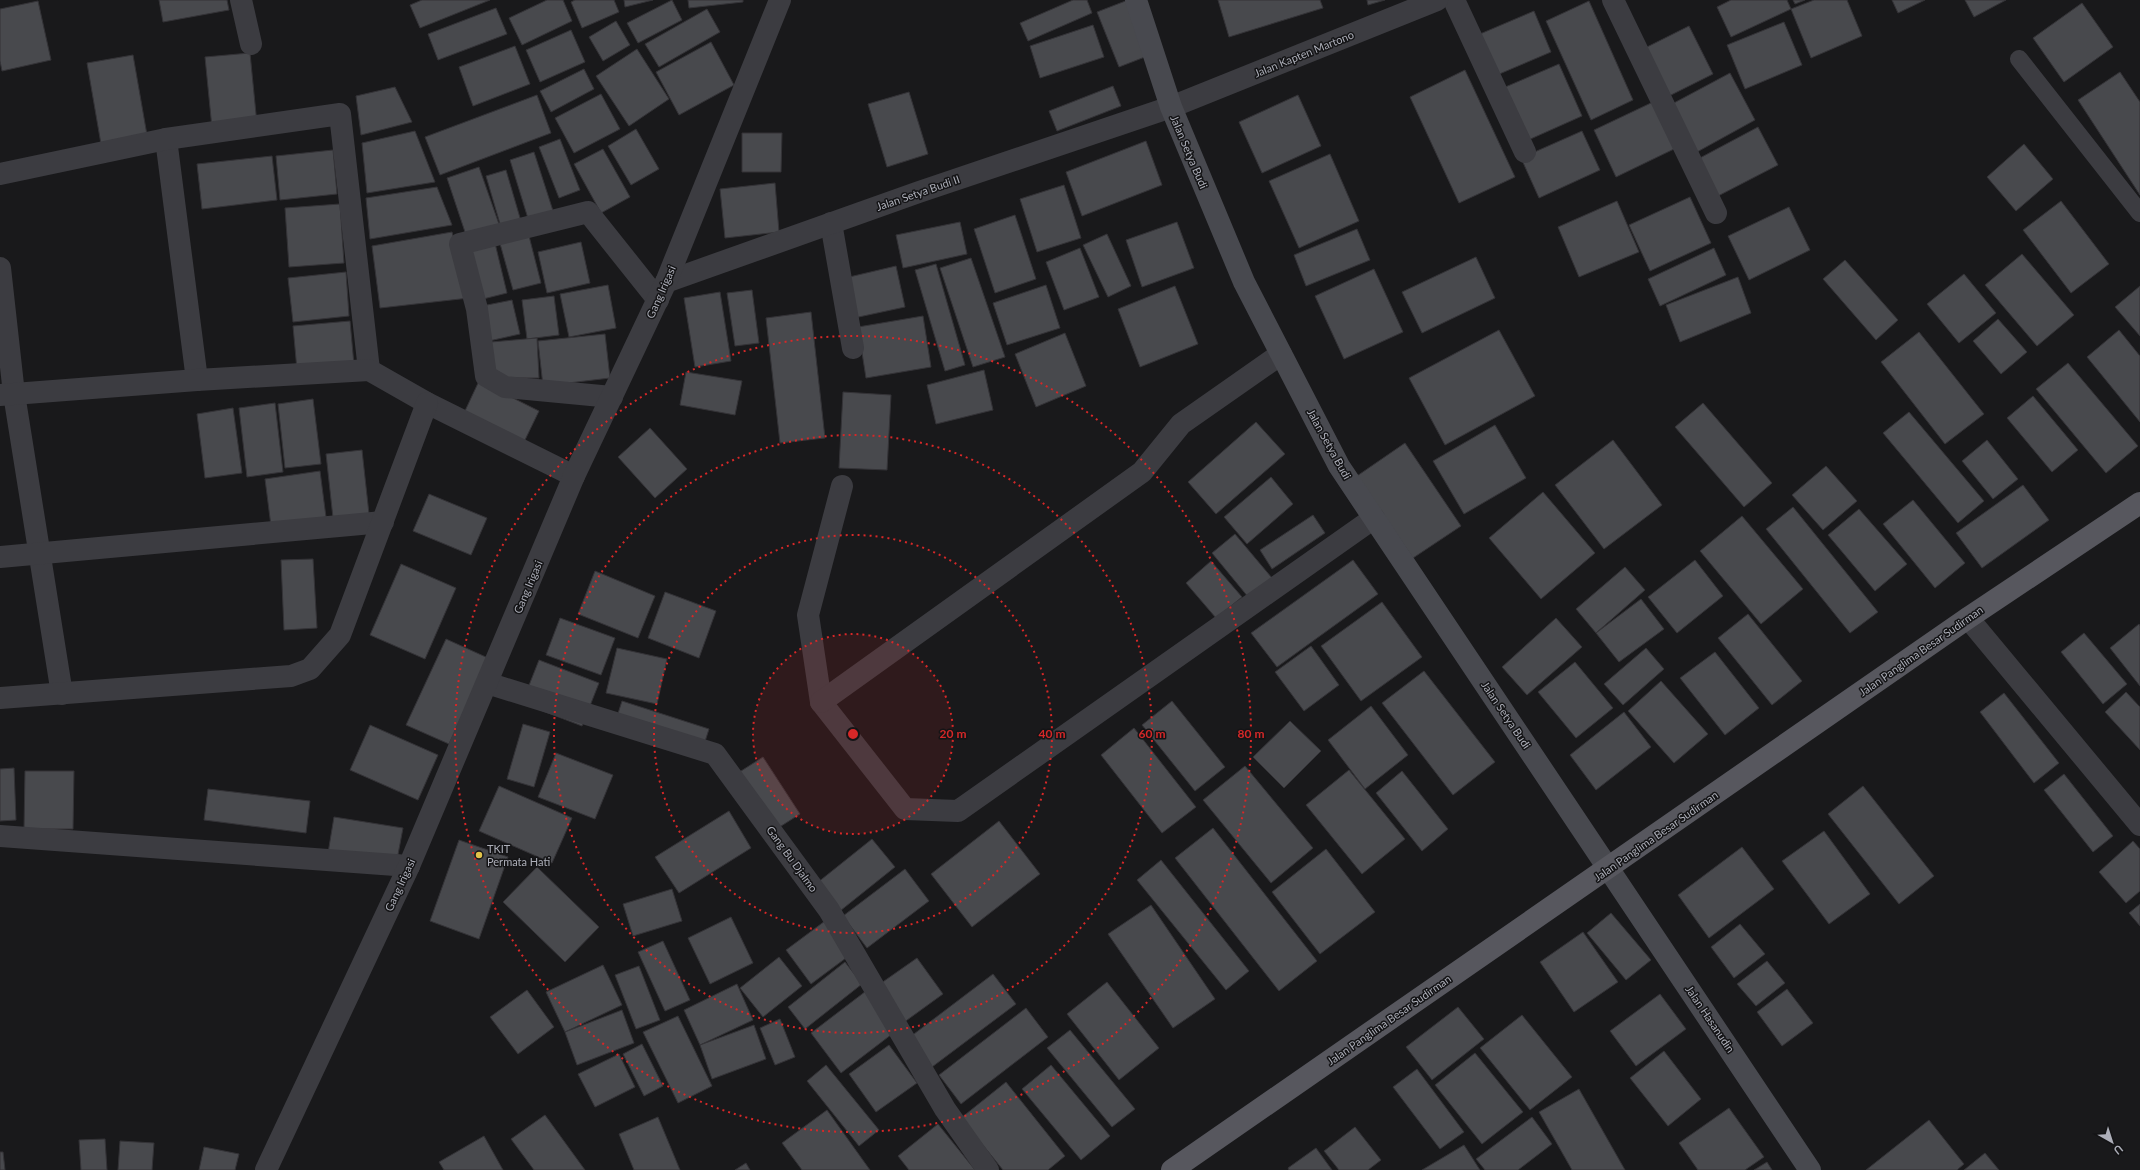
<svg xmlns="http://www.w3.org/2000/svg" width="2140" height="1170" viewBox="0 0 2140 1170" font-family="Lato,sans-serif">
  <rect width="100%" height="100%" fill="#19191b"/>
  <!-- building -->
  <g fill="#48494d" stroke="#343337">
    <polygon points="159,0 227,0 229,10 163,22"/>
    <polygon points="422,0 490,0 420,28 410,5"/>
    <polygon points="547,0 563,0 572,21 522,45 509,18"/>
    <polygon points="575,0 614,0 619,12 582,28 571,2"/>
    <polygon points="624,0 653,0 625,7"/>
    <polygon points="672,0 682,20 638,43 627,23"/>
    <polygon points="688,0 743,0 743,2 689,8"/>
    <polygon points="1073,0 1087,0 1092,13 1028,41 1020,23"/>
    <polygon points="1128,0 1150,55 1119,67 1097,12"/>
    <polygon points="1218,0 1320,0 1323,8 1229,37"/>
    <polygon points="1367,0 1385,0 1368,5"/>
    <polygon points="1731,0 1787,0 1791,9 1731,37 1717,7"/>
    <polygon points="1793,0 1805,0 1795,4"/>
    <polygon points="1814,0 1847,0 1862,36 1811,58 1791,9"/>
    <polygon points="1892,0 1925,0 1898,13"/>
    <polygon points="1965,0 2006,0 1974,17"/>
    <polygon points="38,1 51,60 2,71 0,61 0,9"/>
    <polygon points="1589,1 1633,100 1591,120 1546,21"/>
    <polygon points="2082,3 2113,47 2064,82 2033,38"/>
    <polygon points="496,8 507,34 438,60 428,34"/>
    <polygon points="707,9 720,32 659,67 645,44"/>
    <polygon points="1534,11 1551,52 1497,75 1480,34"/>
    <polygon points="616,21 630,45 603,61 589,37"/>
    <polygon points="1784,22 1802,65 1745,89 1727,45"/>
    <polygon points="1093,25 1104,57 1040,78 1030,46"/>
    <polygon points="1689,26 1713,74 1669,96 1645,48"/>
    <polygon points="571,30 585,62 540,82 526,50"/>
    <polygon points="711,42 734,85 679,115 656,72"/>
    <polygon points="515,46 530,84 473,106 459,67"/>
    <polygon points="637,49 669,99 629,126 596,76"/>
    <polygon points="250,53 257,124 212,128 205,57"/>
    <polygon points="133,55 147,135 101,144 87,63"/>
    <polygon points="1559,64 1582,116 1526,141 1503,88"/>
    <polygon points="584,69 594,89 551,112 540,91"/>
    <polygon points="1465,70 1515,177 1459,203 1410,97"/>
    <polygon points="2120,72 2140,102 2140,195 2078,100"/>
    <polygon points="1730,73 1755,120 1697,152 1672,104"/>
    <polygon points="1113,86 1121,106 1057,131 1049,111"/>
    <polygon points="395,87 412,122 361,135 356,96"/>
    <polygon points="909,92 928,154 887,167 868,104"/>
    <polygon points="601,94 620,129 574,153 555,118"/>
    <polygon points="537,95 551,133 440,175 425,137"/>
    <polygon points="1298,95 1321,146 1262,173 1239,122"/>
    <polygon points="1653,102 1674,149 1616,177 1594,130"/>
    <polygon points="1758,127 1778,165 1718,196 1698,159"/>
    <polygon points="636,129 659,169 631,185 608,146"/>
    <polygon points="415,131 435,182 367,193 362,143"/>
    <polygon points="1582,131 1600,170 1539,198 1521,158"/>
    <polygon points="742,133 782,133 781,172 742,172"/>
    <polygon points="560,139 580,190 559,198 539,147"/>
    <polygon points="1146,141 1162,185 1082,216 1066,172"/>
    <polygon points="2024,144 2053,179 2016,211 1987,177"/>
    <polygon points="603,149 630,197 601,213 574,164"/>
    <polygon points="333,150 337,194 280,200 276,156"/>
    <polygon points="534,152 555,217 530,225 510,160"/>
    <polygon points="1330,154 1359,221 1299,248 1269,181"/>
    <polygon points="272,156 277,200 202,209 197,164"/>
    <polygon points="479,167 500,227 467,238 447,178"/>
    <polygon points="506,170 523,228 503,234 486,176"/>
    <polygon points="775,183 779,232 725,238 720,189"/>
    <polygon points="1064,185 1081,238 1037,252 1020,199"/>
    <polygon points="437,187 452,225 370,239 366,198"/>
    <polygon points="1690,197 1711,243 1650,271 1629,225"/>
    <polygon points="1617,201 1639,252 1579,277 1558,227"/>
    <polygon points="2061,201 2109,264 2071,293 2023,230"/>
    <polygon points="340,204 344,263 289,267 285,208"/>
    <polygon points="1789,207 1810,250 1749,280 1728,236"/>
    <polygon points="1015,215 1036,279 995,293 974,229"/>
    <polygon points="960,222 967,254 903,268 896,235"/>
    <polygon points="1177,222 1194,268 1142,287 1126,240"/>
    <polygon points="1357,229 1370,260 1306,286 1294,255"/>
    <polygon points="452,232 469,298 380,308 372,246"/>
    <polygon points="528,232 541,283 513,290 499,240"/>
    <polygon points="1107,234 1131,286 1108,297 1083,245"/>
    <polygon points="494,239 507,293 479,300 465,246"/>
    <polygon points="581,242 590,283 547,293 538,252"/>
    <polygon points="1080,248 1099,297 1064,310 1046,262"/>
    <polygon points="1714,248 1726,275 1660,306 1648,279"/>
    <polygon points="2022,254 2074,315 2037,346 1985,285"/>
    <polygon points="1476,257 1495,298 1422,333 1402,292"/>
    <polygon points="971,258 1005,357 973,367 940,268"/>
    <polygon points="1845,260 1898,320 1876,340 1823,279"/>
    <polygon points="936,264 965,365 945,371 915,270"/>
    <polygon points="896,266 905,307 854,318 845,278"/>
    <polygon points="1374,269 1403,332 1344,359 1315,296"/>
    <polygon points="346,272 349,316 293,322 288,278"/>
    <polygon points="1964,274 1996,313 1959,343 1927,304"/>
    <polygon points="1738,277 1751,313 1680,342 1666,305"/>
    <polygon points="608,285 616,328 569,337 560,294"/>
    <polygon points="1046,285 1060,328 1007,345 993,303"/>
    <polygon points="1175,286 1198,344 1140,367 1118,309"/>
    <polygon points="2140,286 2140,336 2115,307"/>
    <polygon points="752,290 759,343 735,346 727,293"/>
    <polygon points="720,292 731,361 695,367 684,298"/>
    <polygon points="554,296 559,335 527,339 522,300"/>
    <polygon points="512,300 520,334 489,341 482,306"/>
    <polygon points="811,312 825,438 780,443 766,318"/>
    <polygon points="923,316 931,367 866,378 858,327"/>
    <polygon points="1998,319 2027,352 2001,374 1973,341"/>
    <polygon points="350,321 354,365 297,370 293,326"/>
    <polygon points="1499,330 1535,396 1445,445 1409,378"/>
    <polygon points="2119,330 2140,356 2140,422 2087,357"/>
    <polygon points="1919,332 1984,414 1945,444 1881,362"/>
    <polygon points="1065,333 1086,386 1036,407 1015,354"/>
    <polygon points="605,334 610,378 543,386 538,341"/>
    <polygon points="537,338 539,378 496,378 491,342"/>
    <polygon points="2068,363 2138,446 2106,473 2036,389"/>
    <polygon points="984,370 993,410 936,424 927,385"/>
    <polygon points="686,372 742,381 735,415 680,405"/>
    <polygon points="479,381 539,411 524,442 464,413"/>
    <polygon points="843,392 891,395 887,470 839,468"/>
    <polygon points="2033,396 2078,450 2052,472 2007,418"/>
    <polygon points="313,399 321,464 285,468 278,404"/>
    <polygon points="275,403 283,472 247,477 239,408"/>
    <polygon points="1703,403 1772,483 1744,507 1675,427"/>
    <polygon points="233,408 242,473 205,478 197,414"/>
    <polygon points="1909,412 1984,501 1958,523 1883,433"/>
    <polygon points="1256,422 1285,454 1216,514 1188,482"/>
    <polygon points="1495,425 1526,478 1464,514 1433,461"/>
    <polygon points="650,428 687,469 655,498 618,457"/>
    <polygon points="1613,440 1662,505 1604,549 1555,485"/>
    <polygon points="1987,440 2018,479 1993,499 1962,461"/>
    <polygon points="1405,443 1461,526 1413,558 1357,476"/>
    <polygon points="362,450 369,514 333,518 326,454"/>
    <polygon points="1826,466 1857,501 1823,530 1792,495"/>
    <polygon points="320,471 326,517 271,526 265,479"/>
    <polygon points="1271,477 1293,504 1247,544 1224,517"/>
    <polygon points="2023,485 2049,520 1982,568 1956,533"/>
    <polygon points="1543,492 1595,553 1541,599 1489,538"/>
    <polygon points="429,494 487,518 471,555 413,531"/>
    <polygon points="1913,500 1965,563 1935,588 1883,524"/>
    <polygon points="1793,507 1878,612 1850,633 1766,529"/>
    <polygon points="1859,509 1907,564 1875,591 1828,535"/>
    <polygon points="1313,515 1325,533 1272,569 1260,550"/>
    <polygon points="1742,516 1803,589 1761,624 1700,551"/>
    <polygon points="1235,534 1272,578 1249,598 1212,553"/>
    <polygon points="313,559 317,628 284,630 281,560"/>
    <polygon points="1353,560 1378,594 1277,667 1251,633"/>
    <polygon points="1695,560 1723,596 1677,633 1648,597"/>
    <polygon points="1211,561 1242,597 1216,618 1186,583"/>
    <polygon points="401,564 456,588 425,659 370,635"/>
    <polygon points="1625,567 1645,590 1596,633 1576,609"/>
    <polygon points="595,571 655,596 638,638 578,614"/>
    <polygon points="665,592 716,611 699,658 648,638"/>
    <polygon points="1641,599 1664,629 1619,662 1596,633"/>
    <polygon points="1382,602 1422,657 1361,701 1321,646"/>
    <polygon points="1748,614 1802,681 1772,705 1718,638"/>
    <polygon points="560,618 615,638 601,675 546,655"/>
    <polygon points="1556,618 1582,647 1527,695 1502,667"/>
    <polygon points="2139,624 2140,626 2140,686 2110,648"/>
    <polygon points="2084,633 2127,684 2103,704 2061,652"/>
    <polygon points="446,639 488,658 449,744 406,725"/>
    <polygon points="1311,646 1339,685 1304,711 1275,672"/>
    <polygon points="617,648 667,659 657,704 606,693"/>
    <polygon points="1646,648 1664,669 1623,705 1604,684"/>
    <polygon points="1715,652 1759,708 1725,735 1680,678"/>
    <polygon points="539,660 599,683 582,726 522,703"/>
    <polygon points="1575,662 1613,708 1576,738 1538,692"/>
    <polygon points="1424,671 1495,762 1453,795 1382,703"/>
    <polygon points="1661,681 1708,734 1674,763 1628,711"/>
    <polygon points="2126,692 2140,707 2140,750 2105,712"/>
    <polygon points="2004,693 2059,763 2034,783 1980,712"/>
    <polygon points="622,701 709,729 700,757 613,729"/>
    <polygon points="1172,701 1225,767 1195,791 1142,725"/>
    <polygon points="1371,706 1408,755 1365,789 1328,740"/>
    <polygon points="1624,712 1651,747 1596,790 1570,755"/>
    <polygon points="1290,721 1321,751 1284,788 1253,757"/>
    <polygon points="523,724 550,732 534,787 507,779"/>
    <polygon points="370,725 438,755 418,800 350,770"/>
    <polygon points="1134,728 1196,807 1162,833 1101,755"/>
    <polygon points="556,753 613,775 595,819 538,797"/>
    <polygon points="763,757 800,814 767,835 730,778"/>
    <polygon points="1245,766 1313,848 1271,883 1203,800"/>
    <polygon points="14,768 16,820 0,821 0,769"/>
    <polygon points="1349,770 1405,839 1362,874 1306,805"/>
    <polygon points="25,771 74,771 73,829 24,829"/>
    <polygon points="1402,771 1448,829 1422,851 1376,793"/>
    <polygon points="2064,774 2113,836 2093,852 2044,790"/>
    <polygon points="499,786 572,818 552,863 479,831"/>
    <polygon points="1863,786 1934,876 1899,904 1828,814"/>
    <polygon points="208,789 310,801 306,833 204,820"/>
    <polygon points="729,811 751,848 679,893 655,857"/>
    <polygon points="334,817 403,828 396,865 328,853"/>
    <polygon points="999,821 1040,874 972,927 931,874"/>
    <polygon points="1213,828 1317,961 1279,991 1175,858"/>
    <polygon points="1824,831 1870,894 1829,924 1782,861"/>
    <polygon points="872,839 895,867 840,911 817,883"/>
    <polygon points="459,840 508,857 479,939 430,921"/>
    <polygon points="2133,841 2140,849 2140,891 2126,903 2099,872"/>
    <polygon points="1742,847 1774,889 1709,938 1678,895"/>
    <polygon points="1326,849 1375,912 1320,954 1272,892"/>
    <polygon points="1161,860 1249,971 1226,990 1137,880"/>
    <polygon points="537,867 599,927 565,962 503,902"/>
    <polygon points="905,869 929,901 867,948 843,916"/>
    <polygon points="672,889 682,921 633,936 623,904"/>
    <polygon points="2140,904 2140,926 2129,913"/>
    <polygon points="1151,905 1215,999 1173,1028 1108,934"/>
    <polygon points="1611,913 1651,960 1626,980 1587,933"/>
    <polygon points="731,917 753,963 710,984 688,938"/>
    <polygon points="829,918 854,952 811,984 786,950"/>
    <polygon points="1740,924 1765,954 1734,978 1711,947"/>
    <polygon points="1583,932 1618,982 1574,1012 1540,962"/>
    <polygon points="663,941 690,1000 665,1011 638,952"/>
    <polygon points="779,957 802,986 763,1017 740,988"/>
    <polygon points="917,958 943,994 903,1023 877,986"/>
    <polygon points="1767,961 1785,983 1756,1006 1737,984"/>
    <polygon points="845,962 862,984 805,1029 788,1007"/>
    <polygon points="603,965 622,1005 565,1032 546,992"/>
    <polygon points="639,966 660,1020 636,1029 615,975"/>
    <polygon points="993,974 1016,1004 932,1067 910,1037"/>
    <polygon points="1107,982 1159,1048 1119,1080 1067,1014"/>
    <polygon points="737,984 753,1020 700,1045 684,1010"/>
    <polygon points="1787,989 1813,1023 1782,1046 1757,1012"/>
    <polygon points="527,990 554,1027 518,1054 490,1017"/>
    <polygon points="866,991 896,1031 841,1073 811,1033"/>
    <polygon points="1660,994 1686,1029 1636,1066 1610,1031"/>
    <polygon points="1458,1007 1484,1039 1432,1080 1406,1047"/>
    <polygon points="1026,1008 1048,1037 961,1104 939,1075"/>
    <polygon points="622,1010 634,1043 577,1065 565,1032"/>
    <polygon points="1522,1015 1572,1077 1530,1110 1480,1048"/>
    <polygon points="678,1016 712,1086 678,1103 643,1032"/>
    <polygon points="780,1019 795,1057 775,1065 760,1028"/>
    <polygon points="754,1025 766,1059 712,1079 700,1045"/>
    <polygon points="1070,1030 1135,1109 1112,1127 1047,1048"/>
    <polygon points="642,1044 663,1086 644,1096 623,1054"/>
    <polygon points="889,1045 917,1083 876,1112 849,1074"/>
    <polygon points="1664,1051 1701,1099 1668,1126 1630,1078"/>
    <polygon points="1475,1053 1523,1112 1482,1144 1435,1085"/>
    <polygon points="619,1054 635,1087 595,1107 578,1074"/>
    <polygon points="826,1065 879,1130 859,1146 807,1081"/>
    <polygon points="1051,1065 1110,1136 1081,1160 1022,1089"/>
    <polygon points="1417,1069 1464,1132 1440,1149 1393,1087"/>
    <polygon points="1006,1082 1065,1156 1048,1170 1003,1170 961,1118"/>
    <polygon points="1579,1089 1625,1170 1572,1170 1539,1112"/>
    <polygon points="1729,1108 1764,1157 1745,1170 1698,1170 1679,1143"/>
    <polygon points="827,1110 870,1170 802,1170 782,1143"/>
    <polygon points="545,1115 585,1170 534,1170 511,1139"/>
    <polygon points="658,1117 680,1170 634,1170 619,1134"/>
    <polygon points="1532,1117 1552,1144 1518,1170 1485,1170 1476,1159"/>
    <polygon points="1929,1120 1964,1164 1957,1170 1866,1170"/>
    <polygon points="938,1124 975,1170 909,1170 898,1156"/>
    <polygon points="1355,1127 1381,1160 1368,1170 1339,1170 1324,1151"/>
    <polygon points="484,1136 503,1170 444,1170 439,1162"/>
    <polygon points="105,1139 107,1170 81,1170 79,1140"/>
    <polygon points="120,1141 154,1143 152,1170 118,1170"/>
    <polygon points="1464,1145 1480,1170 1422,1170"/>
    <polygon points="204,1147 239,1154 235,1170 199,1170"/>
    <polygon points="1316,1148 1332,1170 1289,1170 1288,1168"/>
    <polygon points="0,1152 3,1152 5,1170 0,1170"/>
    <polygon points="1985,1153 1999,1170 1964,1170"/>
    <polygon points="1767,1162 1772,1170 1754,1170"/>
    <polygon points="746,1163 750,1170 735,1170"/>
  </g>
  <g fill="none" stroke-linecap="round" stroke-linejoin="round">
    <!-- lane -->
    <polyline stroke="#3c3c41" stroke-width="18" points="2019,59 2140,213"/>
    <!-- street -->
    <g stroke="#3c3c41" stroke-width="22">
      <polyline points="241,0 251,44"/>
      <polyline points="1454,0 1525,152"/>
      <polyline points="1613,0 1716,213"/>
      <polyline points="166,139 197,380"/>
      <polyline points="0,174 166,139 340,114 369,370"/>
      <polyline points="831,223 853,348"/>
      <polyline points="0,268 14,394 62,694"/>
      <polyline points="666,282 919,192 1171,107 1437,0"/>
      <polyline points="0,395 197,380 369,370 427,403 574,476"/>
      <polyline points="612,397 505,387 486,376 477,309 460,244 588,212 658,300"/>
      <polyline points="842,486 808,615 821,702 905,809 958,811 1374,518"/>
      <polyline points="0,557 383,522"/>
      <polyline points="1968,618 2140,825"/>
      <polyline points="487,683 715,754 829,910 945,1109 988,1170"/>
      <polyline points="0,698 291,676 310,669 340,635 427,403"/>
      <polyline points="821,702 1142,472 1181,424 1281,354"/>
      <polyline points="0,836 409,866"/>
      <polyline points="266,1170 409,866 574,476 666,282 780,0"/>
    </g>
    <!-- secondary -->
    <polyline stroke="#48494f" stroke-width="22" points="1136,0 1171,107 1244,282 1339,466 1810,1170"/>
    <!-- primary -->
    <polyline stroke="#57575e" stroke-width="22" points="1172,1170 1968,618 2140,503"/>
  </g>
  <!-- distance rings -->
  <circle cx="853" cy="734" r="100" fill="#d62828" fill-opacity=".12"/>
  <g fill="none" stroke="#d62828" stroke-width="2" stroke-dasharray="2 4">
    <circle cx="853" cy="734" r="100"/>
    <circle cx="853" cy="734" r="199"/>
    <circle cx="853" cy="734" r="299"/>
    <circle cx="853" cy="734" r="398"/>
  </g>
  <!-- markers -->
  <circle fill="#e1c34a" stroke="#141416" stroke-width="1.5" cx="479" cy="855" r="4"/>
  <g text-anchor="middle" stroke-width="3" stroke-linejoin="round" paint-order="stroke">
    <!-- street labels -->
    <g font-size="11" fill="#adafb9" stroke="#141416">
      <text transform="translate(1304 54) rotate(-22)" y="4">Jalan Kapten Martono</text>
      <text transform="translate(1189 152) rotate(67)" y="4">Jalan Setya Budi</text>
      <text transform="translate(918 193) rotate(-19)" y="4">Jalan Setya Budi II</text>
      <text transform="translate(661 292) rotate(-66)" y="4">Gang Irigasi</text>
      <text transform="translate(1329 444) rotate(61)" y="4">Jalan Setya Budi</text>
      <text transform="translate(528 587) rotate(-67)" y="4">Gang Irigasi</text>
      <text transform="translate(1921 651) rotate(-35)" y="4">Jalan Panglima Besar Sudirman</text>
      <text transform="translate(1506 715) rotate(56)" y="4">Jalan Setya Budi</text>
      <text transform="translate(1656 836) rotate(-35)" y="4">Jalan Panglima Besar Sudirman</text>
      <text transform="translate(792 859) rotate(54)" y="4">Gang Bu Djalmo</text>
      <text transform="translate(400 885) rotate(-65)" y="4">Gang Irigasi</text>
      <text transform="translate(1710 1019) rotate(56)" y="4">Jalan Hasanudin</text>
      <text transform="translate(1389 1020) rotate(-35)" y="4">Jalan Panglima Besar Sudirman</text>
    </g>
    <!-- poi labels -->
    <g font-size="11" fill="#adafb9" stroke="#141416" text-anchor="start">
      <text x="487" y="853">TKIT<tspan x="487" dy="13">Permata Hati</tspan></text>
    </g>
  </g>
  <circle cx="853" cy="734" r="6" fill="#d62828" stroke="#141416" stroke-width="2"/>
  <g font-size="12" text-anchor="middle" font-weight="bold" fill="#d62828" stroke="#141416" stroke-width="3" stroke-linejoin="round" paint-order="stroke">
    <text x="953" y="738">20 m</text>
    <text x="1052" y="738">40 m</text>
    <text x="1152" y="738">60 m</text>
    <text x="1251" y="738">80 m</text>
  </g>
  <!-- north arrow -->
  <g transform="translate(2112 1142) rotate(141)" stroke="#141416" stroke-width="3" paint-order="stroke">
  <path d="M0-3L7 15L0 10L-7 15Z" fill="#adafb9"/>
  <text y="-6" font-size="11" font-weight="bold" text-anchor="middle" fill="#adafb9">U</text>
  </g>
</svg>
